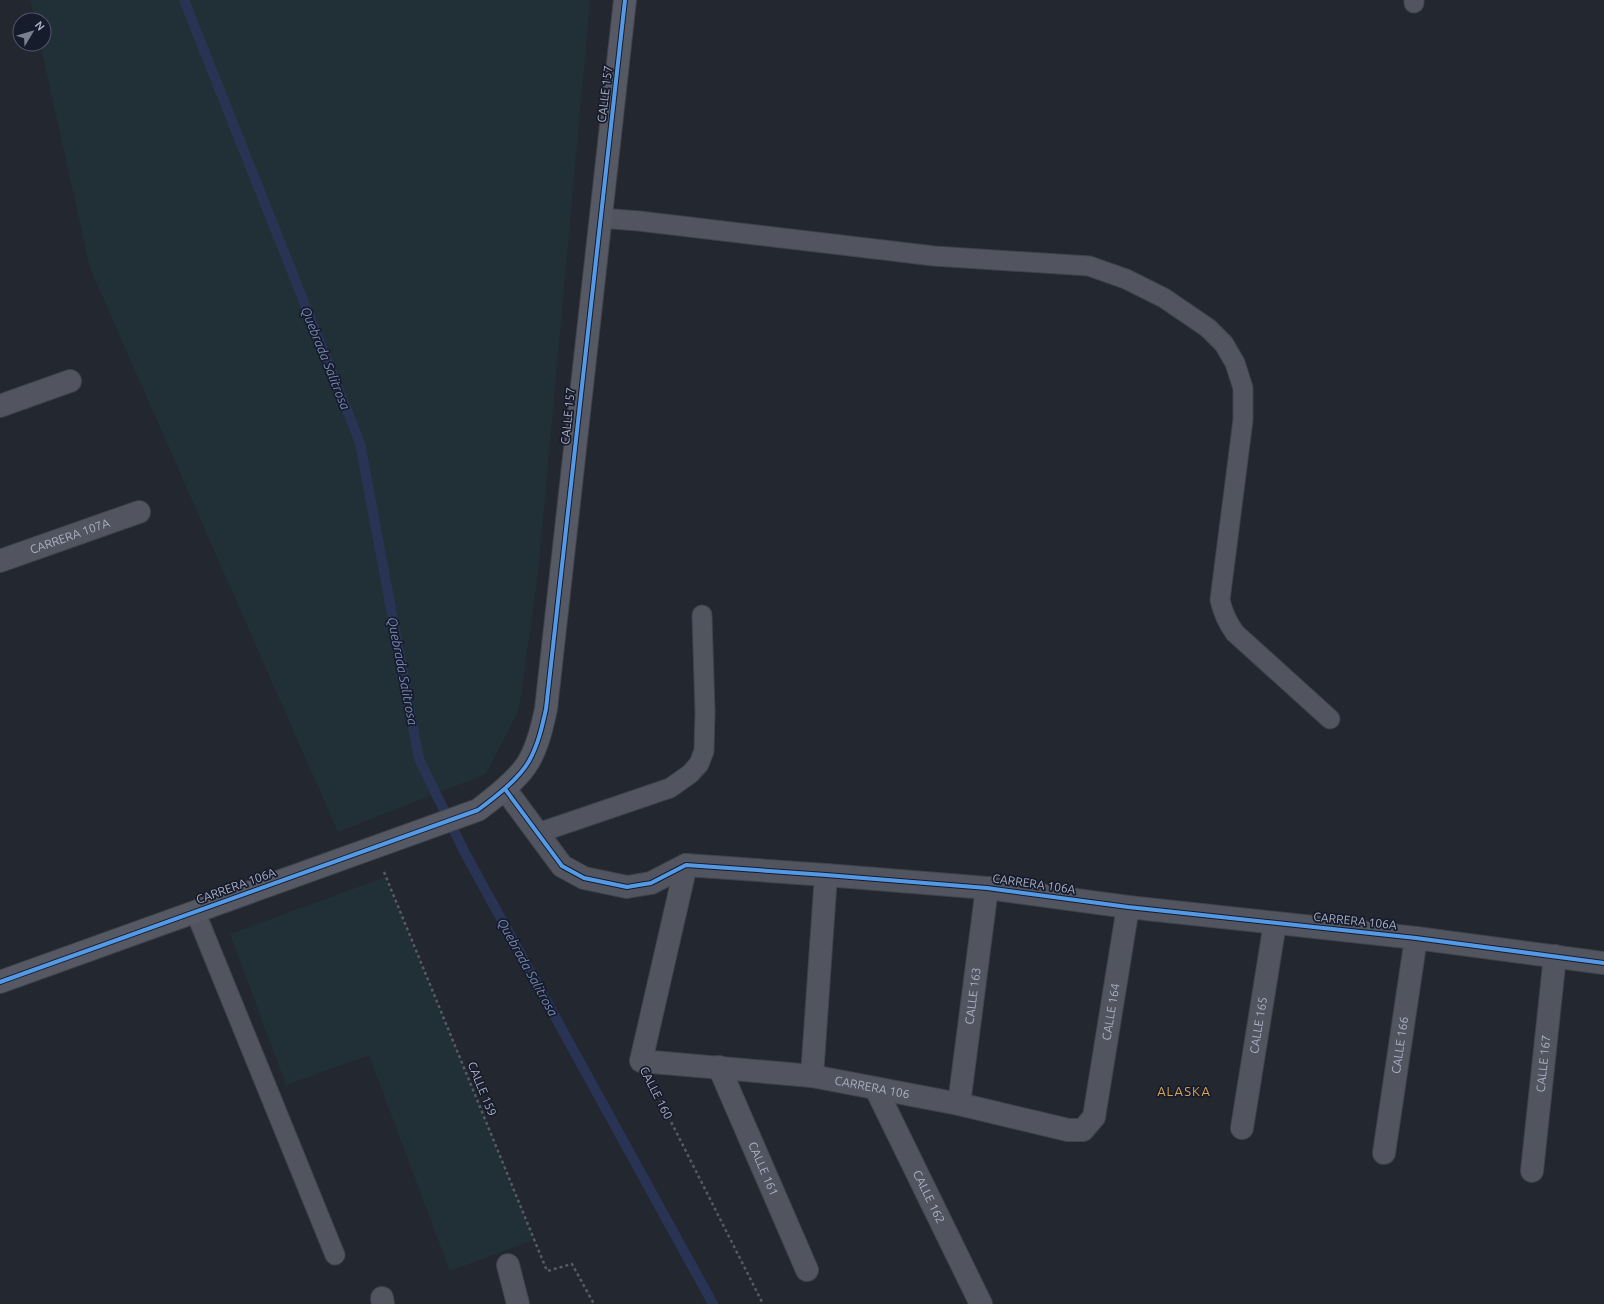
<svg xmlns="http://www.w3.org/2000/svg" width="1604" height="1304" viewBox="0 0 1604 1304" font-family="Ubuntu,sans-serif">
  <rect width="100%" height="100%" fill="#232730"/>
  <!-- green -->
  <g fill="#203036">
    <polygon points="30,0 590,0 538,573 519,709 486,774 338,832 90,268 40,44 44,44 44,20 35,20"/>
    <polygon points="385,877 534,1240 450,1271 369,1055 286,1085 230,934"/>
  </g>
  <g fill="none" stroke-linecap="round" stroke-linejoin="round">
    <!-- stream -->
    <polyline stroke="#293455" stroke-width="10" points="184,0 360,443 419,759 465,853 713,1304"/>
    <defs>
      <g id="lane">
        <polyline points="1414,3 1414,0"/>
        <path d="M600 218 639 221 934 256 1089 266 1126 279 1164 298 1208 328 1224 344 1235 363 1243 388V420L1220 600C1223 613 1227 622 1235 633L1330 719"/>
        <polyline points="538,833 670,788 690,774 699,764 704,751 705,712 702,615"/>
        <polyline points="195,911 335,1255"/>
      </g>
      <g id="street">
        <polyline points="0,406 70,381"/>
        <path id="s1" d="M0 561 139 512"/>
        <polyline points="505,789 562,866 584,878 627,887 651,883 686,865 826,875 987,888 1128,907 1416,938 1604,963"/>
        <path id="s2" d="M686 865 641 1061 812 1076 959 1104 1068 1130H1083L1094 1117 1128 907"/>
        <path id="s3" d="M719 1067 807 1270"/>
        <polyline points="812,1076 826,875"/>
        <path id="s4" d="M876 1089 981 1304"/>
        <path id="s5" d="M959 1104 987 888"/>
        <path id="s6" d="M1242 1128 1275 923"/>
        <path id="s7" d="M1384 1153 1416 938"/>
        <path id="s8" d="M1532 1171 1555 956"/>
        <polyline points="508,1265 518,1304"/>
        <polyline points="382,1298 383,1304"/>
      </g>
      <path id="secondary" d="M0 982 478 810C494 798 519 779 529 761 538 745 542 727 546 709L625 0"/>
    </defs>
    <!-- lane casing -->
    <use href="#lane" stroke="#40434b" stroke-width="21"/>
    <!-- street casing -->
    <use href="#street" stroke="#40434b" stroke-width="24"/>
    <!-- secondary casing -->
    <use href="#secondary" stroke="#40434b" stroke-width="24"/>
    <!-- path -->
    <g stroke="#555a63" stroke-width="2.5" stroke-dasharray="3 3" stroke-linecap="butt">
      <polyline points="384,872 547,1271 572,1264 594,1304"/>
      <polyline points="655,1090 763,1304"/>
    </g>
    <!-- lane -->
    <use href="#lane" stroke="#525560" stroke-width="19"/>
    <!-- street -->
    <use href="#street" stroke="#525560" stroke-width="22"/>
    <!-- secondary -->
    <use href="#secondary" stroke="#565964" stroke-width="22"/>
    <defs>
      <g id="cycleway">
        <polyline points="505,789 562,866 584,878 627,887 651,883 686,865 826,875 987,888 1128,907 1416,938 1604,963"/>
        <path d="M0 982 478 810C494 798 519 779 529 761 538 745 542 727 546 709L625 0"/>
      </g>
    </defs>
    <!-- cycleway casing -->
    <use href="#cycleway" stroke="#161c2b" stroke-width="6"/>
    <!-- cycleway -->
    <use href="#cycleway" stroke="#5399e6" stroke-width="4"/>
  </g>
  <g text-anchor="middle" stroke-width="3.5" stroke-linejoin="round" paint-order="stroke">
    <!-- street labels -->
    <g font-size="12" fill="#aab0c5" stroke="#161c2b">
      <text transform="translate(605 94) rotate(-83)" y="4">CALLE 157</text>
      <text transform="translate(568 416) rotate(-84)" y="4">CALLE 157</text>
      <text dy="4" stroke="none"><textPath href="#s1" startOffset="74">CARRERA 107A</textPath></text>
      <text transform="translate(1034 884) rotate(8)" y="4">CARRERA 106A</text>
      <text transform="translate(236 886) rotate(-20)" y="4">CARRERA 106A</text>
      <text transform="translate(1355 921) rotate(6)" y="4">CARRERA 106A</text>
      <text dy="4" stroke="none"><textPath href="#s5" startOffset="109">CALLE 163</textPath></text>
      <text dy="4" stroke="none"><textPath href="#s2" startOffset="773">CALLE 164</textPath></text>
      <text dy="4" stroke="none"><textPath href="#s6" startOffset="104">CALLE 165</textPath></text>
      <text dy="4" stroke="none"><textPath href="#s7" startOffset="109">CALLE 166</textPath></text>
      <text dy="4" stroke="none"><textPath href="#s8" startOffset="108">CALLE 167</textPath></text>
      <text dy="4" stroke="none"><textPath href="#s2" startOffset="434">CARRERA 106</textPath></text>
      <text transform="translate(482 1089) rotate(68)" y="4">CALLE 159</text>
      <text transform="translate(656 1093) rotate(63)" y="4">CALLE 160</text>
      <text dy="4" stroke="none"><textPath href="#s3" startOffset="111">CALLE 161</textPath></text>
      <text dy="4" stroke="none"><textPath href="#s4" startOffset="120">CALLE 162</textPath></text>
    </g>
    <!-- water labels -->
    <g font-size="13" font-style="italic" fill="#7787b4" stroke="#161c2b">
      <text transform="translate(326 358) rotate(68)" y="5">Quebrada Salitrosa</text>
      <text transform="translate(403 671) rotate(79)" y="5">Quebrada Salitrosa</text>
      <text transform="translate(528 967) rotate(61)" y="5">Quebrada Salitrosa</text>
    </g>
    <!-- neighbourhood labels -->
    <g font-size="13" letter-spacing="1" fill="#dba24f" stroke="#161c2b">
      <text x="1184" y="1096">ALASKA</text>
    </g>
  </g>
  <!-- north arrow -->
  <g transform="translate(32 32) rotate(52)"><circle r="19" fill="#161c2b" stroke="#515769"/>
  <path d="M0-3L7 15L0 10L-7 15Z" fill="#7b8091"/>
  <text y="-6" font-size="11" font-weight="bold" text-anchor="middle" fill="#aab0c5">N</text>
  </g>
</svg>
